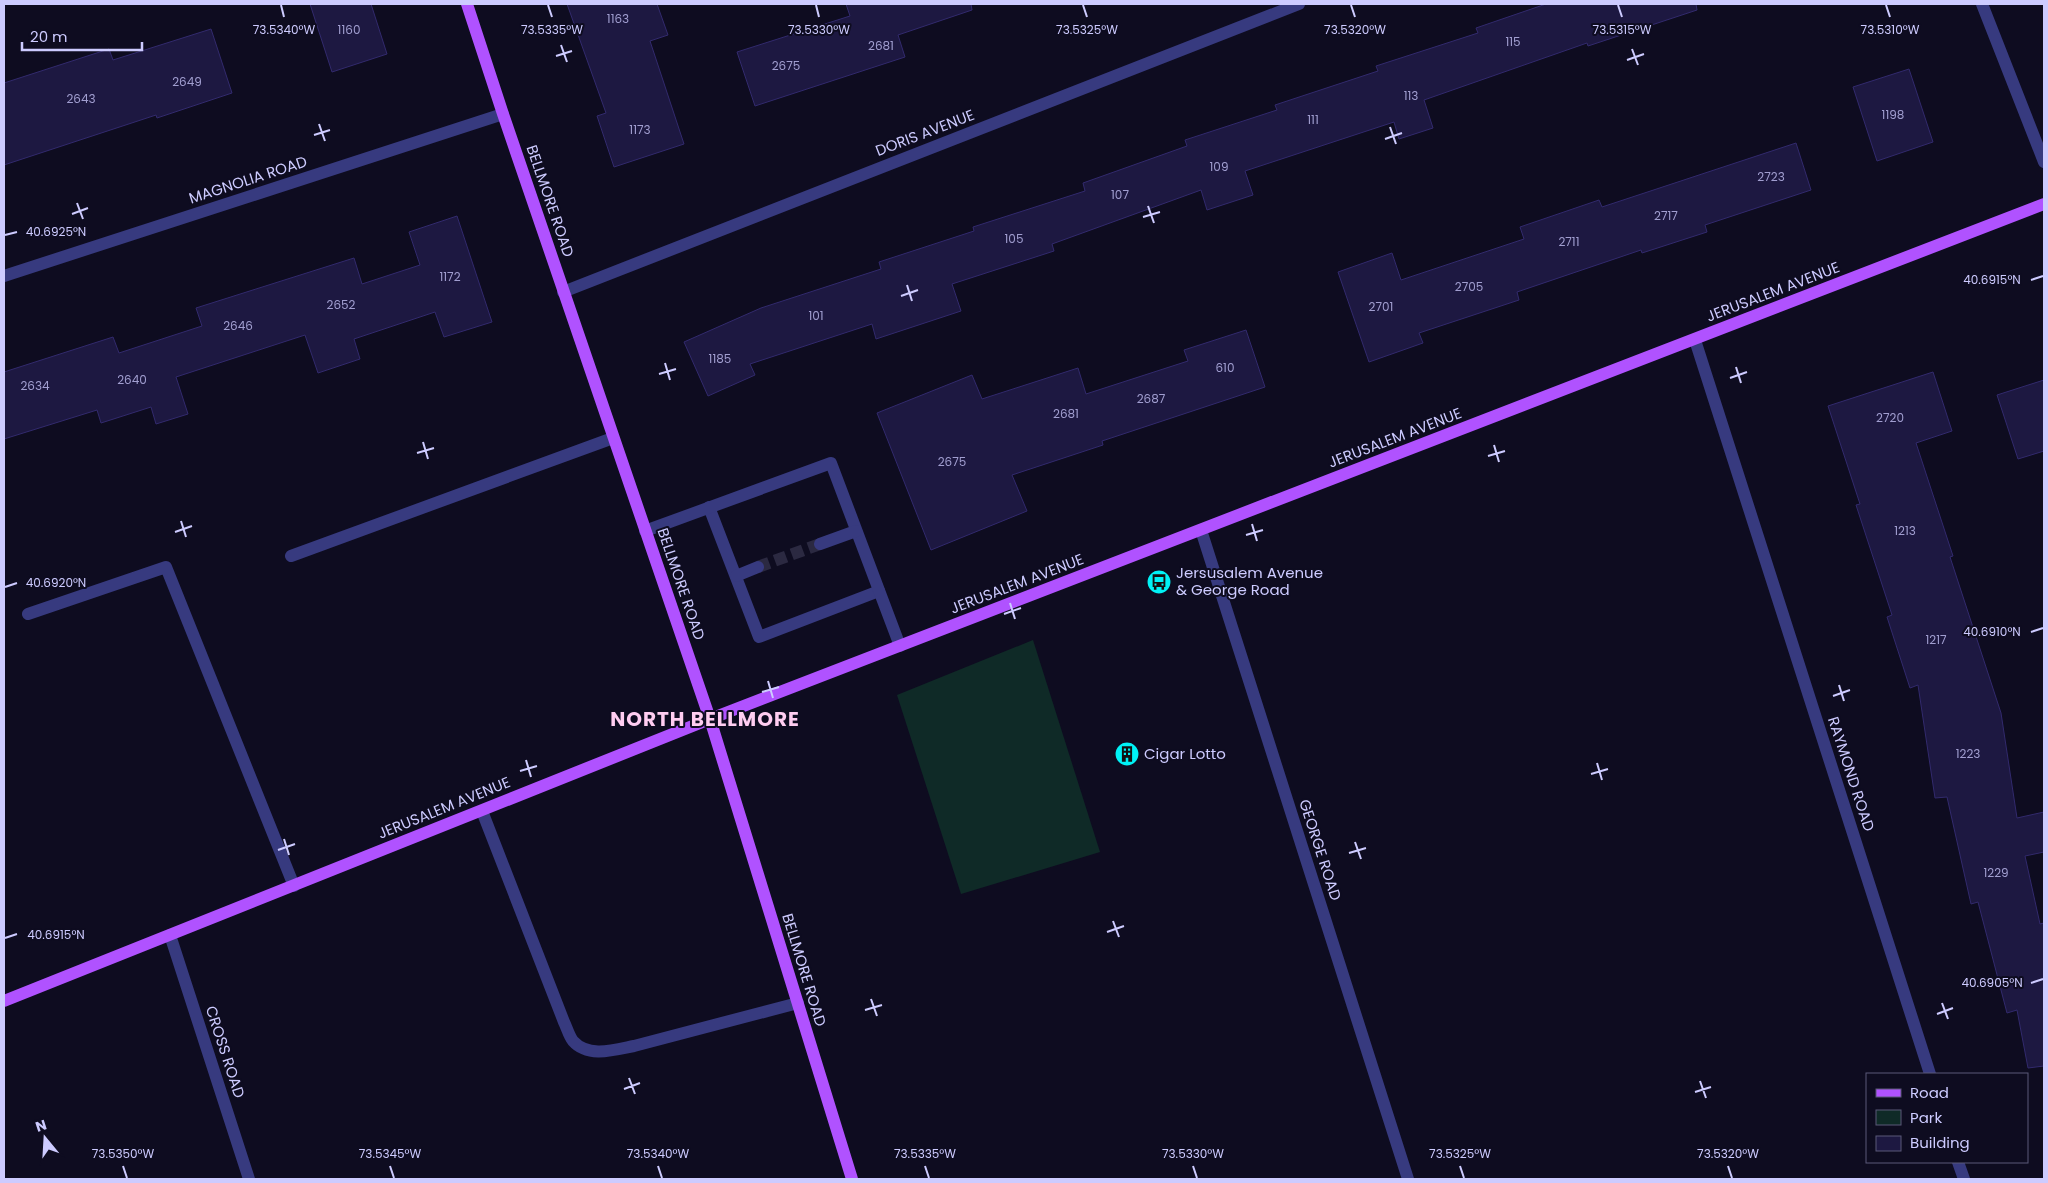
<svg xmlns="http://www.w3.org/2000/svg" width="2048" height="1183" viewBox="0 0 2048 1183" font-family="Poppins,sans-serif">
  <rect width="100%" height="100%" fill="#0e0c20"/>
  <!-- green -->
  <polygon fill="#0f2a27" points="1033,640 1100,852 961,894 897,695"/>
  <!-- building -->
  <g fill="#1d1841" stroke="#322a6d">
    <polygon points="310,4 371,4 387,54 332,72"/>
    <polygon points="567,4 657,4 668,35 650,41 684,144 614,167 597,116 606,113"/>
    <polygon points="846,4 971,4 972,10 898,35 905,57 755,106 737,52 850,16"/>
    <polygon points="1546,4 1696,4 1697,10 1588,46 1587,43 1424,100 1433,128 1399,139 1394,122 1245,171 1253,195 1207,210 1201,190 1052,244 1054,251 952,284 961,311 876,339 872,324 750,364 755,375 708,396 684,342 761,308 881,269 879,262 974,231 973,227 1085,191 1083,183 1187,146 1185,140 1277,110 1275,105 1378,71 1376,66 1478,33 1476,28"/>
    <polygon points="211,29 232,93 157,118 156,115 4,165 4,83 109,49 113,60"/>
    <polygon points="1909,69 1933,142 1877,161 1853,87"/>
    <polygon points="1796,143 1811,190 1705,225 1707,232 1642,253 1641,250 1517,292 1519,300 1419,333 1423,343 1369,362 1338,272 1392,253 1401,280 1524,239 1520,227 1599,200 1602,207"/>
    <polygon points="457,216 492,322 444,337 435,312 354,339 360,359 318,373 305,335 176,377 188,414 156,424 151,407 101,423 97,410 4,439 4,372 113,337 119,353 202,326 196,308 354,258 362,284 420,265 409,232"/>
    <polygon points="1246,330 1265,387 1102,441 1103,445 1012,475 1027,511 931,550 877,413 972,375 982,399 1078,368 1086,394 1188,361 1184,350"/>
    <polygon points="1933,372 1952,431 1916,443 1953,556 1950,557 2001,713 2017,818 2044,812 2044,852 2025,856 2040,924 2044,923 2044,1066 2028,1068 2017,1010 2007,1013 1978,902 1971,904 1947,797 1935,798 1918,685 1910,688 1887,617 1892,615 1856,505 1860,504 1828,406"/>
    <polygon points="2044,380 2044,451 2018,459 1997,395"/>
  </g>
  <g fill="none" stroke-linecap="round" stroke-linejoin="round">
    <!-- minor-tunnel -->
    <polyline stroke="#2b2941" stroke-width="12" stroke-dasharray="12 6" stroke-linecap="butt" points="758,567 820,544"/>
    <!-- minor -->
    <g stroke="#373a7f" stroke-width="12">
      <polyline points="1982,4 2044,162"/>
      <polyline points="4,276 503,114"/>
      <polyline points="563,292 1299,4"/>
      <polyline points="1695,340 1930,1074"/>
      <polyline points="709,507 759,637 879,591"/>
      <polyline points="1201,530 1408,1179"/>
      <polyline points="645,531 831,463 900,646"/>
      <polyline points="820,544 856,531"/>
      <polyline points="291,556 613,438"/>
      <polyline points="736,576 758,567"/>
      <polyline points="28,614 166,567 294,886"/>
      <path d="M482 811 564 1022C567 1028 569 1036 573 1041 588 1058 614 1050 634 1046L798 1003"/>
      <polyline points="170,935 249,1179"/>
      <polyline points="1958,1162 1964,1179"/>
    </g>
    <!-- major -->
    <g stroke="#b052ff" stroke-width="12">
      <polyline points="467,4 503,114 710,719 852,1179"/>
      <polyline points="4,1001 710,719 2044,204"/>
    </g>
  </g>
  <!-- ticks -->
  <path fill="none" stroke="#cdcbff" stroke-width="2" d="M281 5 284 17M548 5 552 17M816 5 819 17M1083 5 1087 17M1351 5 1355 17M1618 5 1622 17M1886 5 1890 17M561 45 567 62M1632 49 1638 65M556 56 572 51M1627 60 1644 54M319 124 325 141M1390 127 1396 144M314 135 330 130M1385 139 1402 133M77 203 83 219M1148 206 1154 223M72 214 88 208M1143 217 1160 212M5 235 17 232M2031 280 2043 276M907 285 912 301M901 296 918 290M665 363 670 380M1736 367 1741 383M659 374 676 369M1730 378 1747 372M423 442 428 459M1494 445 1499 462M417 453 434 448M1488 456 1505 451M181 521 186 537M1252 524 1257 541M175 532 192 526M1246 535 1263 530M5 587 17 583M1010 603 1015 619M1004 614 1021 608M2031 632 2043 628M768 681 773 698M1839 685 1844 701M762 692 779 687M1833 696 1850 690M526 760 531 777M1597 763 1602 780M520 771 537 766M1591 774 1608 769M284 839 289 855M1355 842 1361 859M278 850 295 844M1349 853 1366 848M1113 921 1119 937M1107 932 1124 926M5 938 17 934M2031 983 2043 979M871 999 877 1016M1942 1003 1948 1019M865 1010 882 1005M1937 1014 1953 1008M629 1078 635 1094M1700 1081 1706 1098M624 1089 640 1083M1695 1092 1711 1087M123 1166 127 1178M390 1166 394 1178M658 1166 662 1178M925 1166 929 1178M1193 1166 1197 1178M1460 1166 1464 1178M1728 1166 1732 1178"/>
  <!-- icons -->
  <defs>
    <symbol id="bus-disc" viewBox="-11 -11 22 22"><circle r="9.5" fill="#00f2f6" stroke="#0e0c20"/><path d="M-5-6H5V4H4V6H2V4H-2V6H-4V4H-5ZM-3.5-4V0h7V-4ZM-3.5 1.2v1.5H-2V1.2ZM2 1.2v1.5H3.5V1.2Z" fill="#111"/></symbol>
    <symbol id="building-disc" viewBox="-11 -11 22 22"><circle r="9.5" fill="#00f2f6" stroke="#0e0c20"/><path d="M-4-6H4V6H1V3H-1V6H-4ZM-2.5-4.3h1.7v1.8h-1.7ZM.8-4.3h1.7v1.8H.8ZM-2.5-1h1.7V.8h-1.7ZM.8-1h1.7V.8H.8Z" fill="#111"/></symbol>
  </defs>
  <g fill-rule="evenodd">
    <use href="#bus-disc" x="1145" y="568" width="28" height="28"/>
    <use href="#building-disc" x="1113" y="740" width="28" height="28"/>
  </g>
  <g text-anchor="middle" stroke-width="4" stroke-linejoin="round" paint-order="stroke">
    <!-- number labels -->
    <g font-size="12" fill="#a19ed0">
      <text x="618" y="23">1163</text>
      <text x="349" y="34">1160</text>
      <text x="1513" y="46">115</text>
      <text x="881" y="50">2681</text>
      <text x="786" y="70">2675</text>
      <text x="187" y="86">2649</text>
      <text x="1411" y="100">113</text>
      <text x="81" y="103">2643</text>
      <text x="1893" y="119">1198</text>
      <text x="1313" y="124">111</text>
      <text x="640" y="134">1173</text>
      <text x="1219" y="171">109</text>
      <text x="1771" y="181">2723</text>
      <text x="1120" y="199">107</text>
      <text x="1666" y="220">2717</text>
      <text x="1014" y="243">105</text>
      <text x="1569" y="246">2711</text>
      <text x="450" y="281">1172</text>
      <text x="1469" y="291">2705</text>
      <text x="341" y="309">2652</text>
      <text x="1381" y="311">2701</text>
      <text x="816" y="320">101</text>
      <text x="238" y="330">2646</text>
      <text x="720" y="363">1185</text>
      <text x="1225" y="372">610</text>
      <text x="132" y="384">2640</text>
      <text x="35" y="390">2634</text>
      <text x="1151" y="403">2687</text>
      <text x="1066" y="418">2681</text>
      <text x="1890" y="422">2720</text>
      <text x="952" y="466">2675</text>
      <text x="1905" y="535">1213</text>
      <text x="1936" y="644">1217</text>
      <text x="1968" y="758">1223</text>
      <text x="1996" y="877">1229</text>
    </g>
    <!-- street labels -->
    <g font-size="15" fill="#cdcbff" stroke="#0e0c20">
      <text transform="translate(925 133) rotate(-21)" y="5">DORIS AVENUE</text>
      <text transform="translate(248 180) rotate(-18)" y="5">MAGNOLIA ROAD</text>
      <text transform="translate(550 201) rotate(71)" y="5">BELLMORE ROAD</text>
      <text transform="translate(1773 292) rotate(-21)" y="5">JERUSALEM AVENUE</text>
      <text transform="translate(1395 438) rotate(-21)" y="5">JERUSALEM AVENUE</text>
      <text transform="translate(681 584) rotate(71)" y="5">BELLMORE ROAD</text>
      <text transform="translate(1017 584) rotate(-21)" y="5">JERUSALEM AVENUE</text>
      <text transform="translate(1851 774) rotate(72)" y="5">RAYMOND ROAD</text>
      <text transform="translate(444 808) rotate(-22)" y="5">JERUSALEM AVENUE</text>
      <text transform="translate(1320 850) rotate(72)" y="5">GEORGE ROAD</text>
      <text transform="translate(804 970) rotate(73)" y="5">BELLMORE ROAD</text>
      <text transform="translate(225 1052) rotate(72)" y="5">CROSS ROAD</text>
    </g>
    <!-- poi labels -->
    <g font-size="15" fill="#cdcbff" stroke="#0e0c20" text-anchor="start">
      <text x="1176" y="578">Jersusalem Avenue<tspan x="1176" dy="17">&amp; George Road</tspan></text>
      <text x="1144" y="759">Cigar Lotto</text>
    </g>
    <!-- district labels -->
    <g font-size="20" font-weight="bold" letter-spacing="1" fill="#ffcdf1" stroke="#0e0c20">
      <text x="705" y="726">NORTH BELLMORE</text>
    </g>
  </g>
  <g font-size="12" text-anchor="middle" fill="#cdcbff" stroke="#0e0c20" stroke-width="4" stroke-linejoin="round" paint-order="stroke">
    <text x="284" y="34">73.5340°W</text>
    <text x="552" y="34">73.5335°W</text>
    <text x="819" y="34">73.5330°W</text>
    <text x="1087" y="34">73.5325°W</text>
    <text x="1355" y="34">73.5320°W</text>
    <text x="1622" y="34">73.5315°W</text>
    <text x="1890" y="34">73.5310°W</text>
    <text x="56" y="236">40.6925°N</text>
    <text x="1992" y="284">40.6915°N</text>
    <text x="56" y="587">40.6920°N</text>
    <text x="1992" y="636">40.6910°N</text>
    <text x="56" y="939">40.6915°N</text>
    <text x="1992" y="987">40.6905°N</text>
    <text x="123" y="1158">73.5350°W</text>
    <text x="390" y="1158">73.5345°W</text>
    <text x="658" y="1158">73.5340°W</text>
    <text x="925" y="1158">73.5335°W</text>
    <text x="1193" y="1158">73.5330°W</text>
    <text x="1460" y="1158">73.5325°W</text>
    <text x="1728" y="1158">73.5320°W</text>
  </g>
  <!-- border -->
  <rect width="2048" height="1183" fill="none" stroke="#cdcbff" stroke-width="10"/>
  <!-- legend -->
  <rect x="1866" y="1073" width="162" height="90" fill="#0e0c20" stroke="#5a5879"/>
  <rect x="1876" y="1089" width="25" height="8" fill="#b052ff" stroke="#5a5879"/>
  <text x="1910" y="1098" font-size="15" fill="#cdcbff">Road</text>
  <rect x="1876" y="1110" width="25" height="15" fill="#0f2a27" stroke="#5a5879"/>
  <text x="1910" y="1123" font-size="15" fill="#cdcbff">Park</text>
  <rect x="1876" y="1136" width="25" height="15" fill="#1d1841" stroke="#5a5879"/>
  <text x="1910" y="1148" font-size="15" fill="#cdcbff">Building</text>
  <!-- north arrow -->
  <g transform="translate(45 1138) rotate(342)" stroke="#0e0c20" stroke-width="4" paint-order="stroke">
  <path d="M0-4L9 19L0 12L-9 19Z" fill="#cdcbff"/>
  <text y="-8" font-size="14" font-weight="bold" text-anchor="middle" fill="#cdcbff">N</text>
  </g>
  <!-- scale -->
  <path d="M22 42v8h120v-8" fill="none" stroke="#cdcbff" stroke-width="2.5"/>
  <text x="30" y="42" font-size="15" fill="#cdcbff" stroke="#0e0c20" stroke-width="4" paint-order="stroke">20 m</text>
</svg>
